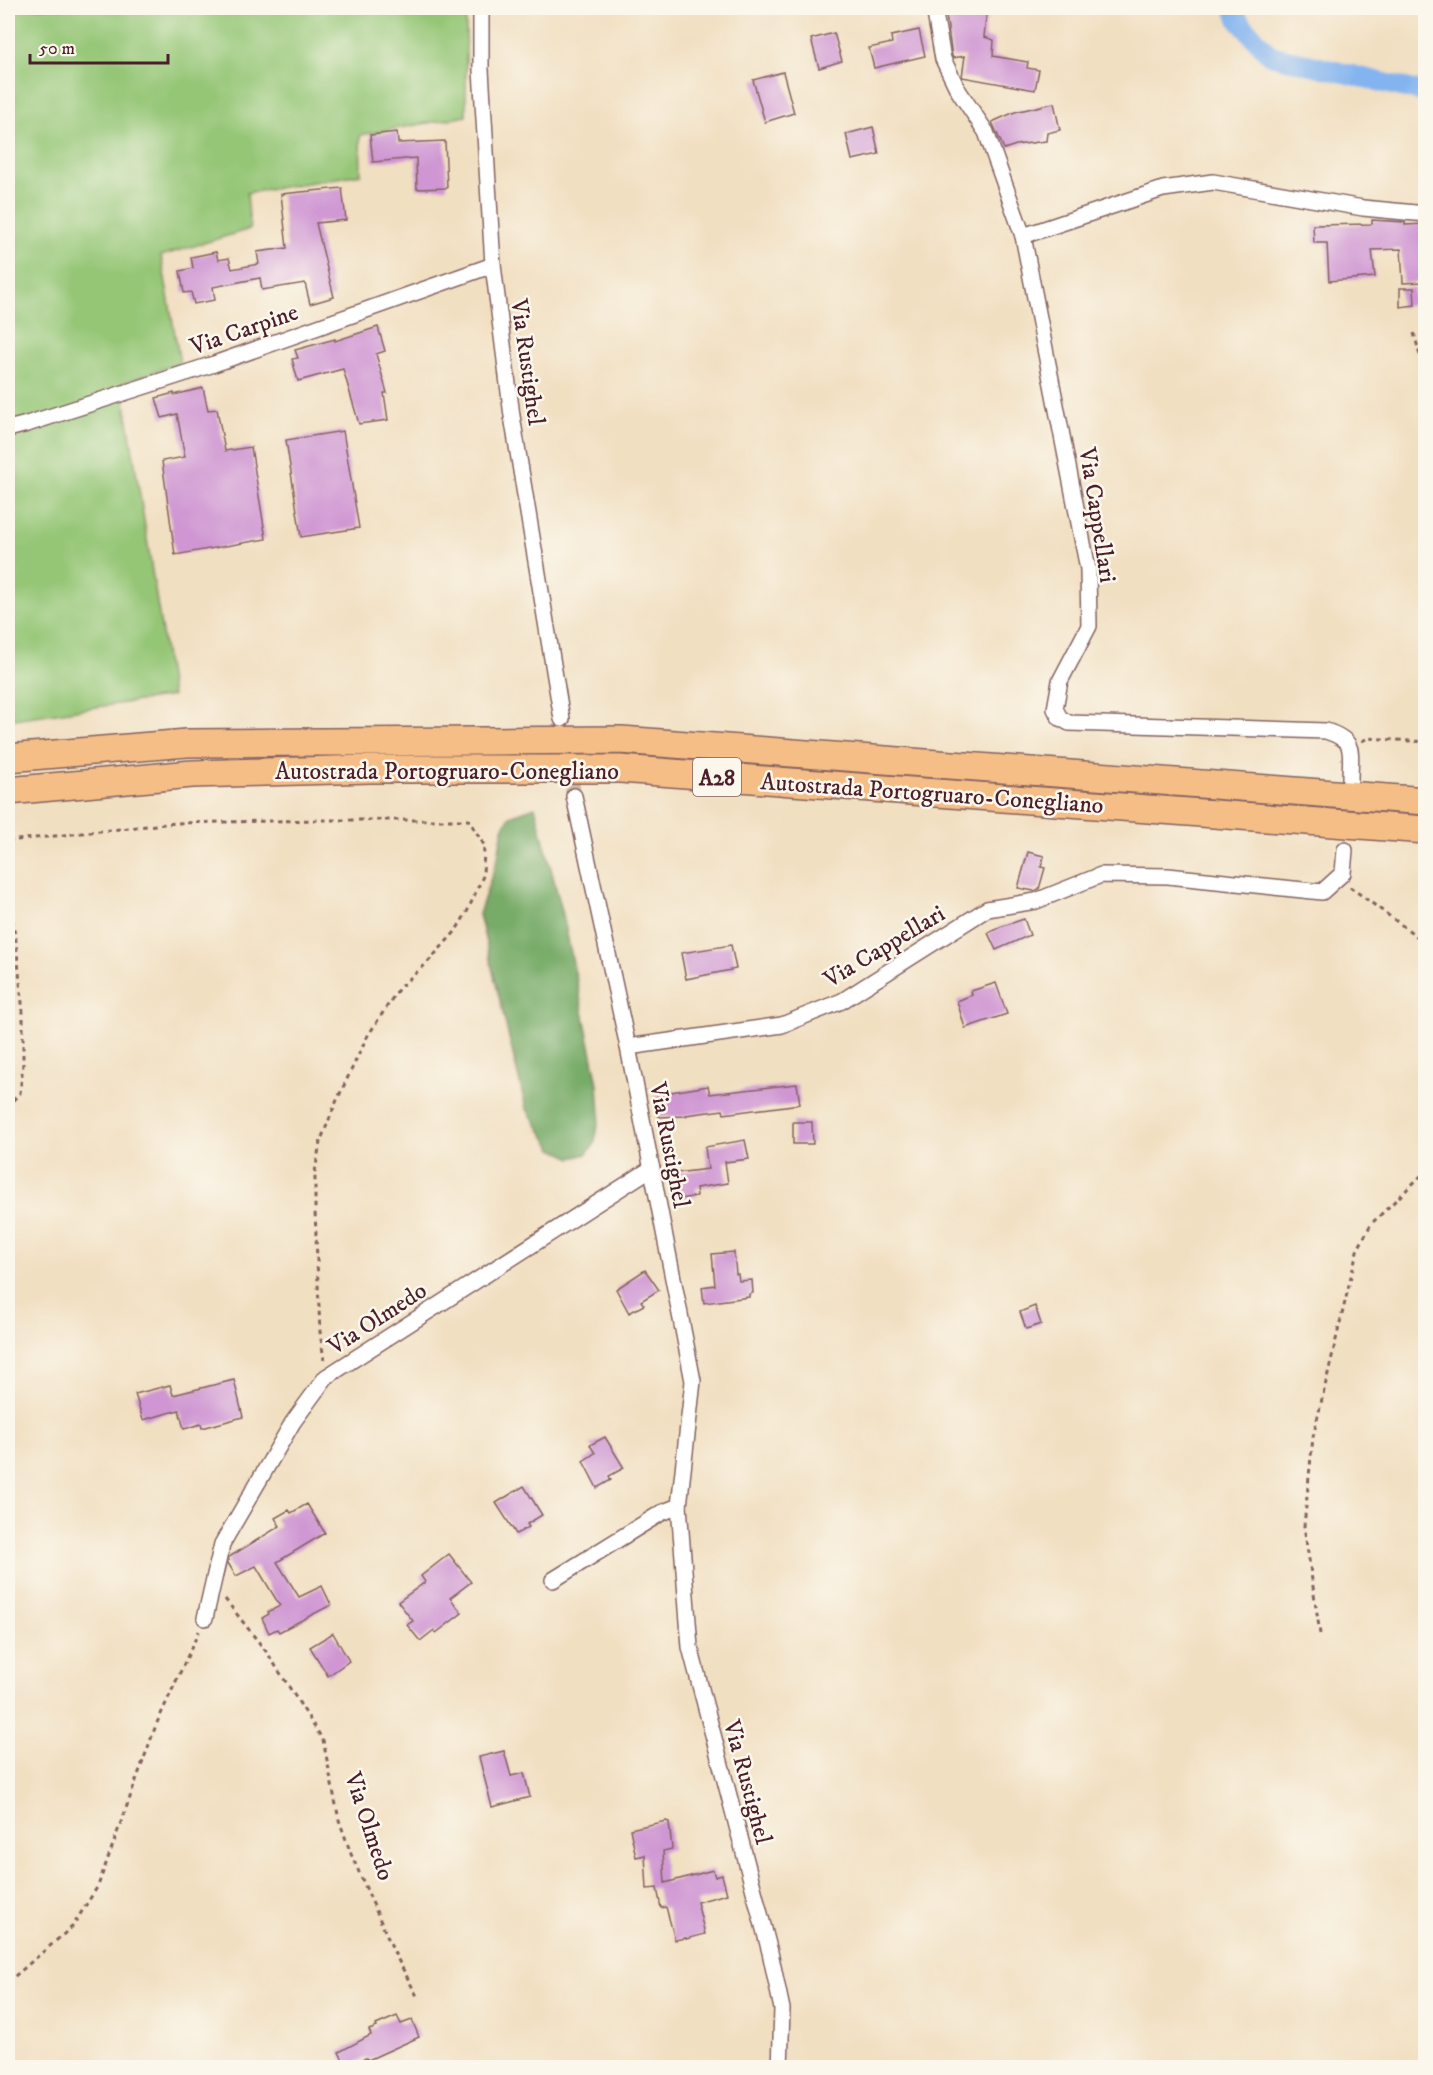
<svg xmlns="http://www.w3.org/2000/svg" width="1433" height="2075" viewBox="0 0 1433 2075" font-family="'IM FELL DW Pica',serif">
  <rect width="100%" height="100%" fill="#fbf7ec"/>
  <filter id="ink" filterUnits="userSpaceOnUse"><feTurbulence type="fractalNoise" baseFrequency=".0167" numOctaves="2"/><feDisplacementMap in="SourceGraphic" scale="12" xChannelSelector="R" yChannelSelector="G"/><feConvolveMatrix kernelMatrix="1 2 1 2 8 2 1 2 1" color-interpolation-filters="sRGB"/></filter>
  <filter id="wash" filterUnits="userSpaceOnUse"><feTurbulence type="fractalNoise" baseFrequency=".008" numOctaves="4" result="noise"/><feDisplacementMap in="SourceGraphic" scale="24" xChannelSelector="R" yChannelSelector="G"/><feGaussianBlur stdDeviation="1.35" result="paint"/><feColorMatrix in="noise" values="0 0 0 0 0 0 0 0 0 0 0 0 0 0 0 0 0 1.4 0 .05"/><feComposite in="paint" operator="in"/></filter>
  <g filter="url(#wash)">
    <rect width="100%" height="100%" fill="#f1dfc1"/>
    <!-- green -->
    <polygon fill="#94c676" stroke="#6f7250" stroke-width="1.5" points="8,8 466,8 466,116 360,135 361,174 247,193 250,229 161,256 180,363 122,383 172,696 8,720"/>
    <!-- forest -->
    <polygon fill="#77ab67" stroke="#606549" stroke-width="1.5" points="535,807 563,915 598,1084 600,1115 594,1145 586,1154 572,1158 553,1149 526,1108 479,914 498,857 503,829 510,816"/>
    <g fill="none" stroke-linecap="round" stroke-linejoin="round">
      <!-- canal -->
      <polyline stroke="#83b4ef" stroke-width="20" points="1234,8 1239,21 1270,55 1426,93"/>
    </g>
    <g id="blocks">
      <!-- building -->
      <g fill="#cf96d3">
        <polygon points="945,8 987,8 984,37 994,40 993,56 1028,62 1027,68 1039,70 1035,90 962,77 965,56 953,58 952,56"/>
        <polygon points="919,30 925,56 874,68 869,48 892,43 891,36"/>
        <polygon points="834,33 842,61 819,68 811,39"/>
        <polygon points="783,72 794,113 765,122 753,80"/>
        <polygon points="1054,103 1060,130 1047,133 1046,141 1016,145 1004,149 992,122 1015,112"/>
        <polygon points="873,127 879,154 852,160 846,134"/>
        <polygon points="397,132 398,143 445,141 447,188 417,189 416,158 373,162 370,135"/>
        <polygon points="342,188 346,220 316,223 334,297 310,304 305,283 262,290 260,278 213,287 215,300 194,304 191,292 184,293 180,271 193,268 191,257 216,252 218,260 229,258 232,269 259,264 257,252 287,248 281,194"/>
        <polygon points="1372,220 1405,222 1405,225 1425,224 1425,282 1403,283 1401,249 1372,250 1375,277 1329,281 1327,243 1314,243 1313,225 1372,224"/>
        <polygon points="1400,288 1414,288 1415,305 1400,307"/>
        <polygon points="378,327 385,351 376,354 387,393 384,393 388,420 359,424 343,369 298,381 292,359 298,358 295,350 335,339 335,341"/>
        <polygon points="203,388 208,410 217,409 225,451 251,447 266,539 175,555 162,461 185,457 177,414 162,418 156,398 174,393 174,395"/>
        <polygon points="343,431 359,528 301,537 286,440"/>
        <polygon points="1028,852 1044,856 1041,867 1045,868 1039,889 1034,891 1018,888"/>
        <polygon points="1024,919 1030,935 996,950 988,933 1000,927"/>
        <polygon points="731,945 736,969 686,979 681,953"/>
        <polygon points="996,983 1007,1014 965,1028 957,1001 972,995 971,991"/>
        <polygon points="797,1084 800,1104 724,1114 723,1110 686,1115 686,1116 659,1117 656,1097 665,1095 665,1093 708,1086 710,1094"/>
        <polygon points="793,1122 812,1122 813,1144 793,1144"/>
        <polygon points="745,1140 749,1159 725,1162 728,1183 696,1188 697,1196 680,1199 676,1173 708,1169 705,1147"/>
        <polygon points="734,1252 736,1274 738,1274 739,1281 752,1280 753,1293 749,1294 749,1297 704,1303 702,1287 715,1285 712,1254"/>
        <polygon points="645,1270 659,1290 641,1301 644,1305 629,1313 616,1289"/>
        <polygon points="1035,1306 1041,1324 1026,1329 1020,1312"/>
        <polygon points="234,1380 243,1417 202,1428 201,1424 184,1429 179,1410 143,1420 135,1394 170,1385 173,1395"/>
        <polygon points="605,1437 624,1468 609,1476 611,1480 597,1488 583,1461 595,1453 590,1445"/>
        <polygon points="524,1486 542,1515 527,1524 529,1527 516,1534 496,1503"/>
        <polygon points="307,1504 325,1533 277,1562 299,1597 322,1586 331,1605 279,1632 277,1629 269,1633 262,1618 269,1614 268,1612 280,1606 256,1566 236,1576 228,1563 229,1557 280,1526 275,1518 289,1510 291,1513"/>
        <polygon points="449,1554 471,1582 450,1598 462,1613 436,1633 434,1630 420,1641 407,1625 413,1621 398,1602 425,1582 421,1576"/>
        <polygon points="333,1633 349,1661 328,1676 310,1647"/>
        <polygon points="504,1751 511,1776 524,1773 530,1797 492,1807 479,1757"/>
        <polygon points="666,1821 669,1822 672,1849 663,1851 665,1883 713,1870 715,1877 722,1875 727,1894 697,1902 705,1934 686,1939 686,1938 675,1940 666,1907 661,1908 657,1888 647,1889 645,1855 636,1857 630,1829"/>
        <polygon points="397,2016 401,2024 412,2020 419,2037 368,2060 366,2058 346,2066 339,2052 371,2035 369,2030 377,2027 376,2025"/>
      </g>
    </g>
  </g>
  <g filter="url(#ink)">
    <use href="#blocks" fill-opacity="0" stroke="#846260" stroke-width="1.5"/>
    <g fill="none" stroke-linecap="round" stroke-linejoin="round">
      <!-- street-tunnel -->
      <polyline stroke="#d0b9a3" stroke-width="15" stroke-dasharray="15 8" stroke-linecap="butt" points="564,734 574,796"/>
      <defs>
        <g id="street">
          <polyline points="481,8 481,70 493,265 512,416 562,719"/>
          <path d="M934 8 943 59 958 90 986 132 1023 236 1088 569 1089 626 1060 681 1055 709 1060 718 1069 723 1326 731C1357 741 1350 751 1350 780"/>
          <polyline points="1023,236 1163,189 1213,182 1363,208 1426,214"/>
          <polyline points="8,429 27,424 214,364 493,265"/>
          <polyline points="574,796 628,1047 693,1381 679,1506 690,1647 770,1952 782,2009 780,2068"/>
          <polyline points="628,1047 782,1025 842,1001 987,909 1036,901 1101,875 1168,876 1322,892 1343,873 1345,850"/>
          <polyline points="553,1580 661,1513 679,1506"/>
          <polyline points="205,1618 222,1544 293,1422 326,1377 652,1168"/>
        </g>
        <g id="highway">
          <polyline points="8,758 187,743 621,740 1426,801"/>
          <polyline points="8,791 192,774 371,769 620,769 1426,830"/>
        </g>
      </defs>
      <!-- street casing -->
      <use href="#street" stroke="#846260" stroke-width="18"/>
      <!-- highway casing -->
      <use href="#highway" stroke="#846260" stroke-width="30"/>
      <!-- path -->
      <g stroke="#846260" stroke-width="3" stroke-dasharray="4.5 4.5" stroke-linecap="butt">
        <polyline points="1414,333 1426,378"/>
        <polyline points="1362,741 1368,738 1426,742"/>
        <polyline points="8,841 175,823 321,820 469,820 484,845 483,876 467,912 455,932 426,964 399,988 367,1037 337,1100 320,1142 315,1172 315,1211 320,1332 324,1360"/>
        <polyline points="1350,887 1426,943"/>
        <polyline points="8,893 16,941 23,1013 23,1064 20,1093 8,1106"/>
        <polyline points="225,1599 268,1654 323,1740 339,1820 351,1854 395,1954 418,1998"/>
        <polyline points="1320,1634 1304,1526 1313,1437 1357,1251 1371,1224 1426,1171"/>
        <polyline points="8,1982 72,1927 98,1886 156,1725 199,1631"/>
      </g>
      <!-- street -->
      <use href="#street" stroke="#fff" stroke-width="15"/>
      <!-- highway -->
      <use href="#highway" stroke="#f6be87" stroke-width="27"/>
    </g>
  </g>
  <g text-anchor="middle" stroke-width="5" stroke-linejoin="round" paint-order="stroke">
    <!-- shield labels -->
    <rect fill="#fbf7ec" stroke="#7f6065" stroke-width="1.5" x="693" y="758" width="48" height="38" rx="4.5"/>
    <g font-size="22" font-weight="bold" fill="#4a1f2b">
      <text x="717" y="785">A28</text>
    </g>
    <!-- street labels -->
    <g font-size="24" fill="#4a1f2b" stroke="#fbf7ec">
      <text transform="translate(244 329) rotate(-19)" y="8">Via Carpine</text>
      <text transform="translate(528 362) rotate(82)" y="8">Via Rustighel</text>
      <text transform="translate(1098 515) rotate(81)" y="8">Via Cappellari</text>
      <text x="447" y="779">Autostrada Portogruaro-Conegliano</text>
      <text transform="translate(932 793) rotate(4)" y="8">Autostrada Portogruaro-Conegliano</text>
      <text transform="translate(884 946) rotate(-31)" y="8">Via Cappellari</text>
      <text transform="translate(670 1145) rotate(79)" y="8">Via Rustighel</text>
      <text transform="translate(377 1318) rotate(-33)" y="8">Via Olmedo</text>
      <text transform="translate(748 1782) rotate(75)" y="8">Via Rustighel</text>
      <text transform="translate(370 1826) rotate(72)" y="8">Via Olmedo</text>
    </g>
  </g>
  <!-- margin -->
  <rect width="1433" height="2075" fill="none" stroke="#fbf7ec" stroke-width="30"/>
  <!-- scale -->
  <path d="M30 54v9h138v-9" fill="none" stroke="#4a1f2b" stroke-width="3"/>
  <text x="39" y="54" font-size="18" fill="#4a1f2b" stroke="#fbf7ec" stroke-width="4.5" paint-order="stroke">50 m</text>
</svg>
